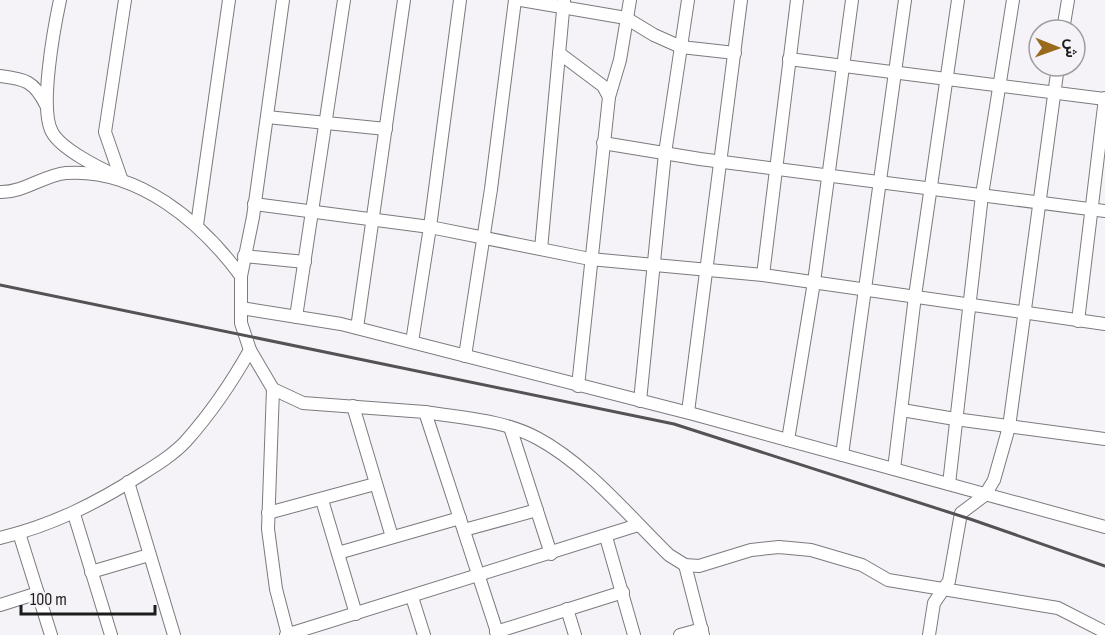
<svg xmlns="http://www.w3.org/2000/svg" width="1105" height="635" viewBox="0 0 1105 635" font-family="'Sofia Sans Condensed',Vazirmatn,sans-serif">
  <rect width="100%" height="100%" fill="#f5f3f7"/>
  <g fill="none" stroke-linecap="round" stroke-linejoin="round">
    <defs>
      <g id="minor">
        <path d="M60 0C54 28 39 109 52 132 61 149 99 168 117 176"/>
        <polyline points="283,0 253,217 241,276 241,323 250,350 273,389 303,403 425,412 498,635"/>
        <polyline points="521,0 626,18 654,35 681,47 735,53"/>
        <polyline points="1063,30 1068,0"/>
        <polyline points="559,53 603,86 609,97"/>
        <polyline points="789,59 1105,99"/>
        <path d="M0 76C25 79 34 81 46 105"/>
        <polyline points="267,117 386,129"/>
        <polyline points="603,143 700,159 1105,211"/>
        <polyline points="121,178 105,132 125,0"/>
        <path d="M0 192C23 193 44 175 66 173 138 168 201 222 241 276"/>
        <polyline points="254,204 430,227 590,259 763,275 1105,324"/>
        <polyline points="197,225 229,0"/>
        <polyline points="541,249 564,0"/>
        <polyline points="244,256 305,262"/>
        <polyline points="763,275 797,0"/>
        <polyline points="241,308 341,324 693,414 1105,527"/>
        <polyline points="296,317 344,0"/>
        <polyline points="1078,321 1105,98"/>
        <polyline points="357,328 404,0"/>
        <polyline points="412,342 430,227 460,0"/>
        <polyline points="465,356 491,189 515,0"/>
        <polyline points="578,386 609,97 620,60 630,0"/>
        <polyline points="273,389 268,529 276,589 288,635"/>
        <polyline points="640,401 665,153 688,0"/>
        <polyline points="353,406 392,537"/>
        <polyline points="902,410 955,419 1105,439"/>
        <path d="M425 412C462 418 504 420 537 438 586 464 629 516 669 555L685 565 699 566 751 550 779 547 811 550 862 565 888 580 1058 608 1105 632"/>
        <polyline points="688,412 741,0"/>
        <polyline points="510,427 551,554"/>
        <polyline points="788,440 814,282 852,0"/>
        <polyline points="842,455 905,0"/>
        <polyline points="894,469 915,296 958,0"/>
        <polyline points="128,482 174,635"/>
        <polyline points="949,484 982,195 1013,0"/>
        <polyline points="322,500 356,614"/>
        <polyline points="268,513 375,484"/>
        <polyline points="74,514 111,635"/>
        <polyline points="464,530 537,510"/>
        <polyline points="19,533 51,635"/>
        <polyline points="606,537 634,635"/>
        <path d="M0 538C53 525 97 503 142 474 158 464 174 454 186 441 211 413 232 382 250 350"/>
        <polyline points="338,553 460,518"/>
        <polyline points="685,565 703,635"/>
        <polyline points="91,572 149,555"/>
        <polyline points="412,597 424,635"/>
        <polyline points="0,605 38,593"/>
        <polyline points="567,609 575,635"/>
        <polyline points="496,632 623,592"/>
        <polyline points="286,635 638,525"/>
        <polyline points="680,635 702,629"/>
        <polyline points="929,635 934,603 949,581 961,513 985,495 994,480 1009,427 1058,66"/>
      </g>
    </defs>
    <!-- minor casing -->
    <use href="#minor" stroke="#7c7a7e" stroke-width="14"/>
    <!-- minor -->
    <use href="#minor" stroke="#fff" stroke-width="12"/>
    <!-- rail -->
    <polyline stroke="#545254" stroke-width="3" points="0,285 674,424 970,519 1105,566"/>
  </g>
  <!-- north arrow -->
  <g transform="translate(1057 48) rotate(91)"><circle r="28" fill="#f5f3f7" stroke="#9f9da0" stroke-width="1.5"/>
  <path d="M0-4.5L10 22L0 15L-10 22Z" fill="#9a6a1c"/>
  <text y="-9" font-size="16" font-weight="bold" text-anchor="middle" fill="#1d1c1d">ش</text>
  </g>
  <!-- scale -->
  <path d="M21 605v9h134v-9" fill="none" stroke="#1d1c1d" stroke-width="3"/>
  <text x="30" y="605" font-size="18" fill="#1d1c1d" stroke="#f5f3f7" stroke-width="4.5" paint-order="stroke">100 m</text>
</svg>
